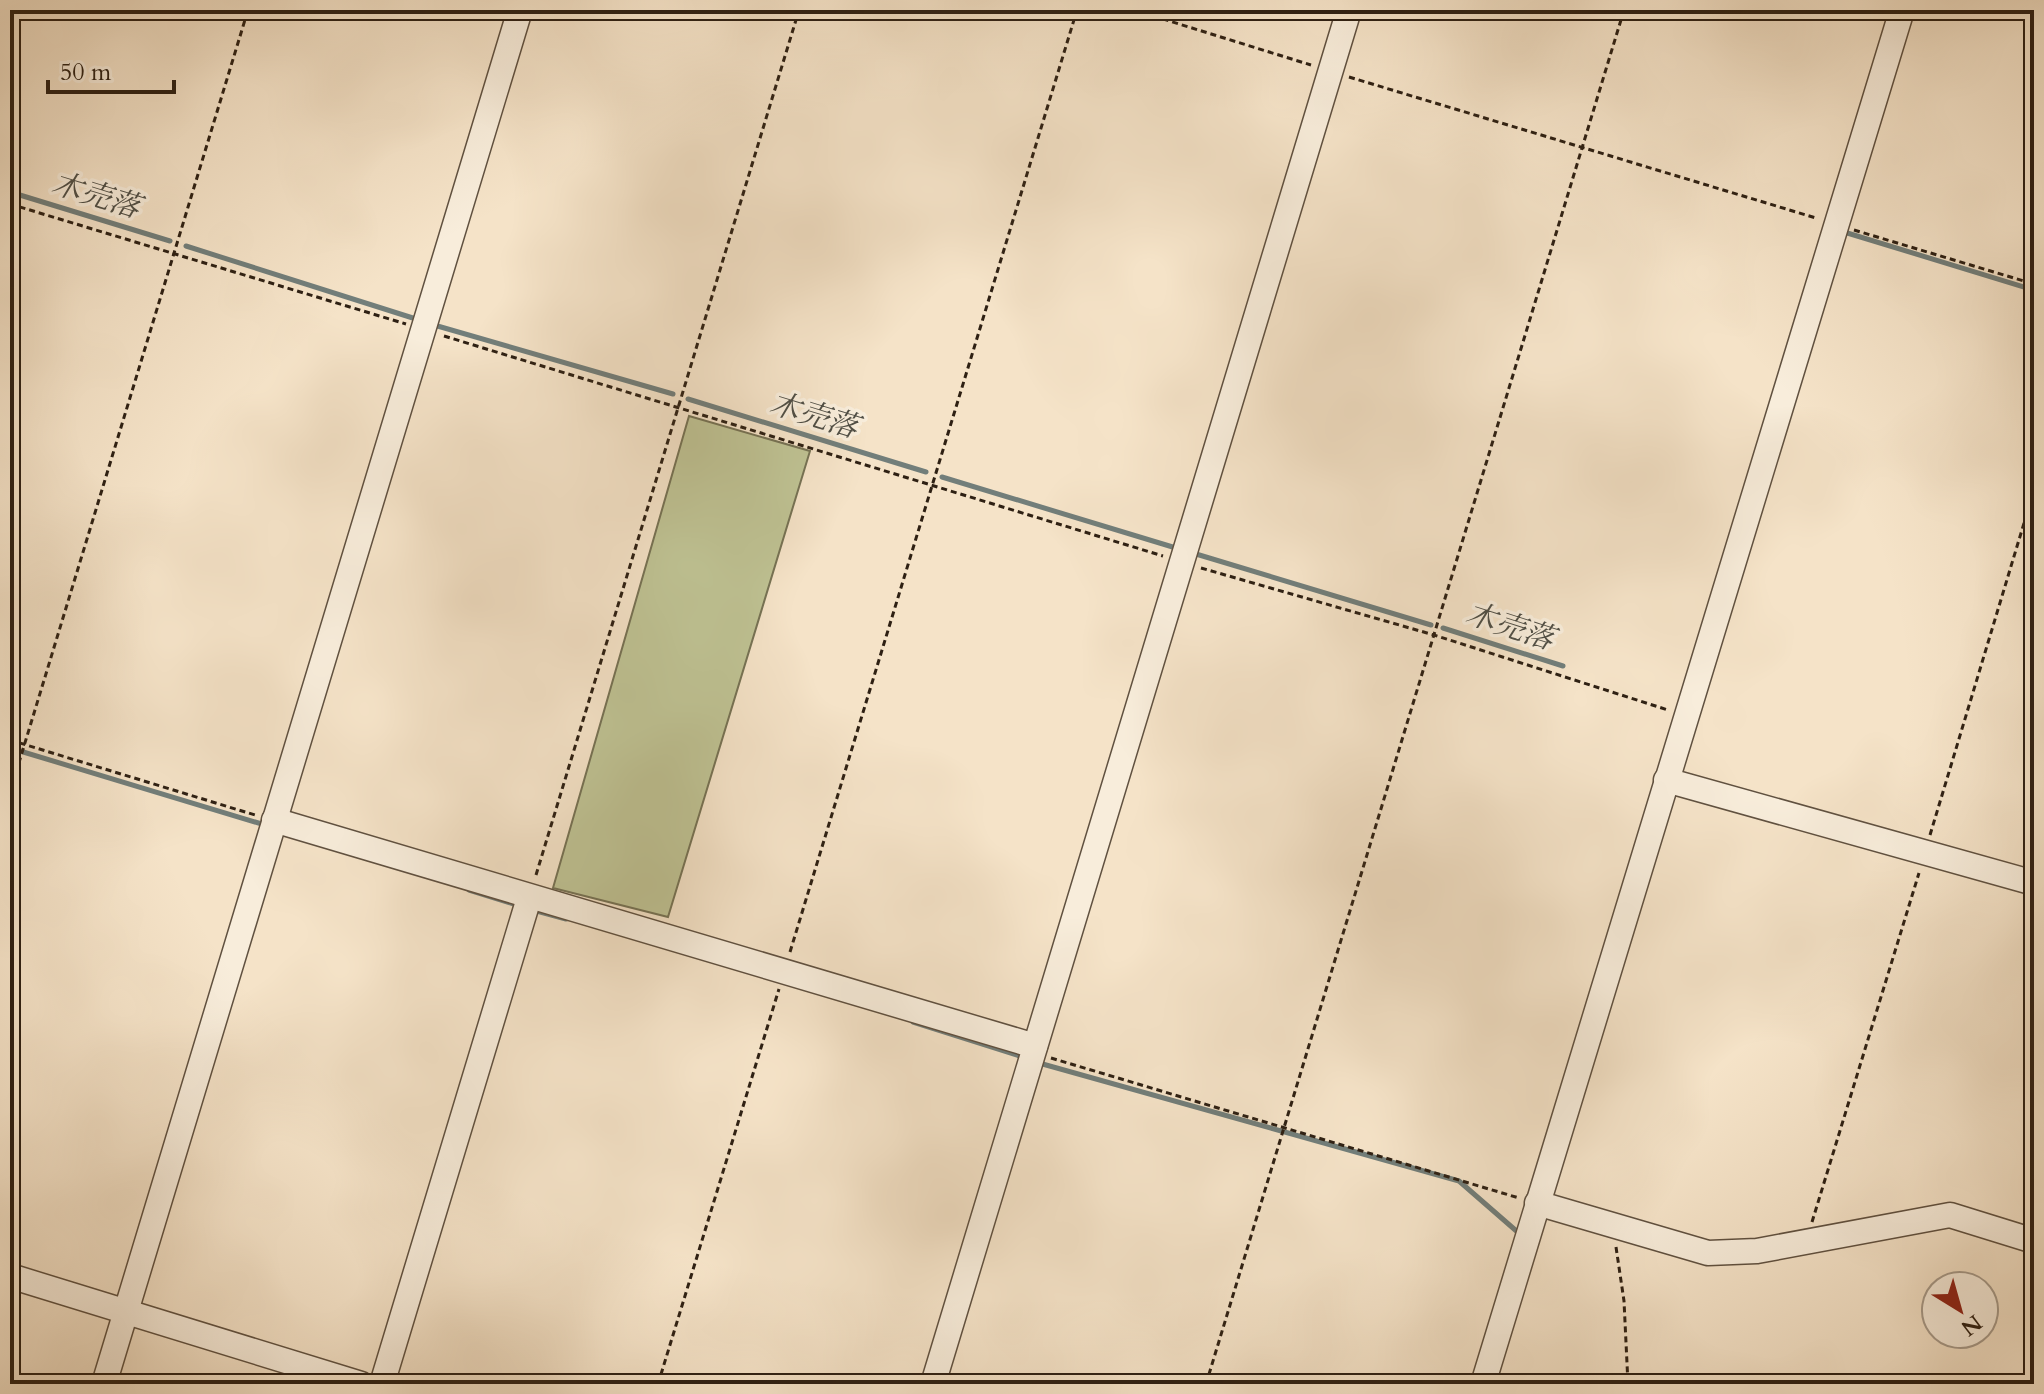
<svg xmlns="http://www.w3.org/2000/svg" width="2044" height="1394" viewBox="0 0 2044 1394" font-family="Cardo,'Noto Serif JP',serif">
  <rect width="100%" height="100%" fill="#f5e3c8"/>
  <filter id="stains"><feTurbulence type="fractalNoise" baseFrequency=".0025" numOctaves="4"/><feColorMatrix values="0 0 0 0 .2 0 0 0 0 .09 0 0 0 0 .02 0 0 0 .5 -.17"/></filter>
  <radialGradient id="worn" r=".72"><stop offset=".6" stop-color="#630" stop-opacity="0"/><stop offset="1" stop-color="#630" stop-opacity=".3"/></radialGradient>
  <!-- green -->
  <polygon fill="#bfc394" stroke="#767254" stroke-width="2" points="689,416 810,451 668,917 553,888"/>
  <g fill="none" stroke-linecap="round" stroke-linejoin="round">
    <!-- stream -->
    <g stroke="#727e7a" stroke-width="5">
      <polyline points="10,192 170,241"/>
      <polyline points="1844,232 2034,290"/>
      <polyline points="186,246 416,319"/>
      <polyline points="434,325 673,394"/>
      <polyline points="688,399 926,472"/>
      <polyline points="942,477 1176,548"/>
      <polyline points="1196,554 1431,625"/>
      <polyline points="1443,628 1563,666"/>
      <polyline points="10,748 265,825"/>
      <polyline points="469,890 520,906"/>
      <polyline points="533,910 566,919"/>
      <polyline points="913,1022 1026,1058"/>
      <polyline points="1039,1063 1459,1181 1521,1235"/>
    </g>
    <defs>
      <g id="minor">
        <polyline points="1666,780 2034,883"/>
        <polyline points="274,820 1035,1046"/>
        <polyline points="1537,1203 1708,1253 1757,1251 1950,1215 2034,1241"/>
        <polyline points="10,1276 361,1384"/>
        <polyline points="104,1384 520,10"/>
        <polyline points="382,1384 529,898"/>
        <polyline points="933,1384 1349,10"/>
        <polyline points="1483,1384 1902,10"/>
      </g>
    </defs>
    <!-- minor casing -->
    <use href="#minor" stroke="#605140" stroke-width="27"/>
    <!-- path -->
    <g stroke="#2e2013" stroke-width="3" stroke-dasharray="6 4" stroke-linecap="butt">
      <polyline points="1134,10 1311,65"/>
      <polyline points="1349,77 1816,218"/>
      <polyline points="10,204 406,324"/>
      <polyline points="1854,230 2034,284"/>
      <polyline points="444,336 1163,556"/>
      <polyline points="1201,568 1434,635 1668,710"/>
      <polyline points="10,740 255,815"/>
      <polyline points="10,792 248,10"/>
      <polyline points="1930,835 2034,490"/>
      <polyline points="536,875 799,10"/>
      <polyline points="790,952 1077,10"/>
      <polyline points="1051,1058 1519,1198"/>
      <polyline points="1812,1222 1919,873"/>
      <polyline points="1616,1247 1624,1301 1628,1384"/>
      <polyline points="658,1384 779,989"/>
      <polyline points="1206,1384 1624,10"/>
    </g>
    <!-- minor -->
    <use href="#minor" stroke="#f8eddb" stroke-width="24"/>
  </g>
  <g text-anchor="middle" stroke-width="7" stroke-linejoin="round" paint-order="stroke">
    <!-- water labels -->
    <g font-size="30" font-style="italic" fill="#504f46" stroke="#f8eddb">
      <text transform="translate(96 195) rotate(17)" y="10">木売落</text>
      <text transform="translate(814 415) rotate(17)" y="10">木売落</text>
      <text transform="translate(1510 626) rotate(18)" y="10">木売落</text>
    </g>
  </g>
  <!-- margin -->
  <rect width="2044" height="1394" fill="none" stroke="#f5e3c8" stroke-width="40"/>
  <rect x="12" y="12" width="2020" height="1370" fill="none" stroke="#2e2013" stroke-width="4"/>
  <rect x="20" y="20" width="2004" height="1354" fill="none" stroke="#2e2013" stroke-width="2"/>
  <!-- north arrow -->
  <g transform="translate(1960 1310) rotate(143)"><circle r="38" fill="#f8eddb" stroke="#a79b8b" stroke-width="2"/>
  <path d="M0-6L14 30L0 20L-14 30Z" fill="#8f2418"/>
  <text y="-12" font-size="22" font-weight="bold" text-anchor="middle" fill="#2e2013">N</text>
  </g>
  <!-- scale -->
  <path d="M48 80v12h126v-12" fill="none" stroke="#2e2013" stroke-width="4"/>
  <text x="60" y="80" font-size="24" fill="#2e2013" stroke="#f8eddb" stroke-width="6" paint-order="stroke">50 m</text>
  <rect width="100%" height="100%" filter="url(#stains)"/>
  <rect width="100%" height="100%" fill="url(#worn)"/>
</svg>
